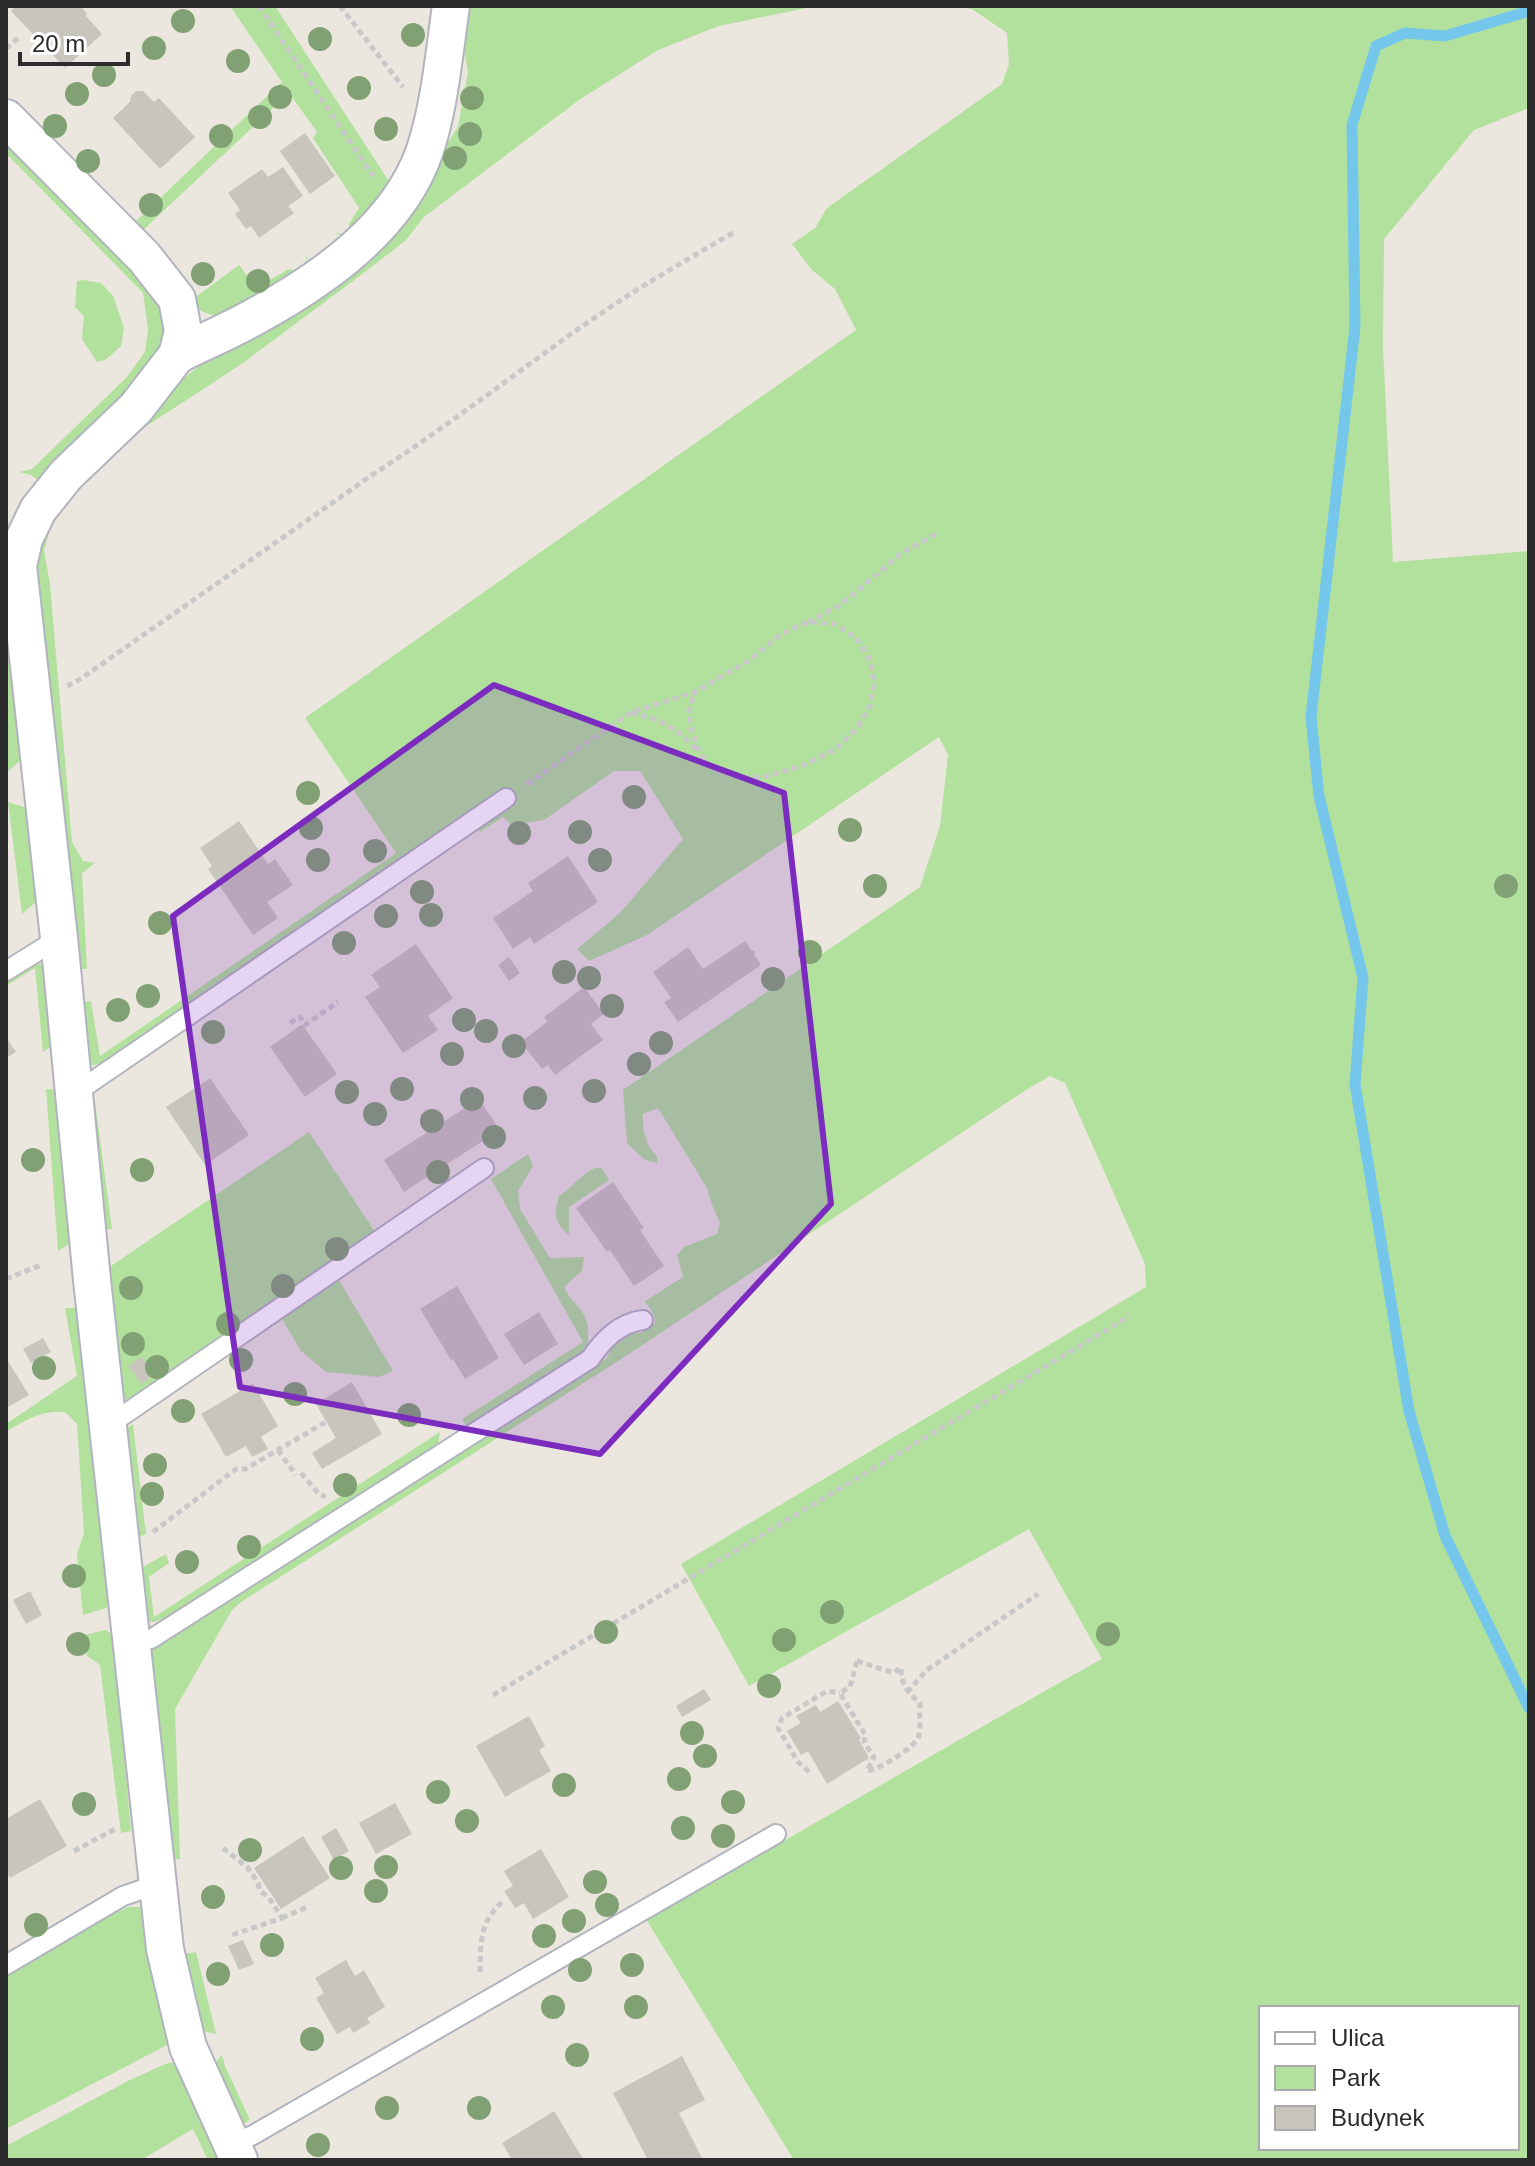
<svg xmlns="http://www.w3.org/2000/svg" width="1535" height="2166" viewBox="0 0 1535 2166" font-family="Helvetica,sans-serif">
  <rect width="100%" height="100%" fill="#ece7de"/>
  <!-- green -->
  <g fill="#b1e19c" fill-rule="evenodd">
    <polygon points="230,6 275,6 394,189 354,238 333,233 349,234 349,224 359,208 313,138 317,132 289,93 141,232 197,296 239,265 256,288 289,269 302,272 307,269 306,253 310,270 218,317 203,312 194,306 134,223 282,82"/>
    <polygon points="461,6 816,6 719,26 658,50 579,100 424,217 405,241 365,272 243,363 142,429 78,486 52,522 44,550 50,584 72,842 83,861 95,863 82,873 87,969 76,969 30,562 72,482 183,379 221,349 434,164 458,127 468,72 459,21"/>
    <path d="M951 6H1529V108L1474 130 1384 239 1383 346 1393 562 1529 551V2160H794L646 1919C799 1834 949 1744 1102 1659L1029 1529 749 1686 681 1564 1146 1287 1145 1264 1065 1083 1050 1076 1026 1090 629 1354 241 1602 232 1610 175 1709 180 1859 168 1860 147 1651 607 1358 614 1342 631 1333H641L655 1323 654 1315 645 1301 683 1277 677 1255 684 1247 717 1234 720 1223 711 1202 707 1188 658 1108 643 1114C642 1128 645 1146 657 1156V1163L645 1160 627 1143 623 1090 920 887 940 826 948 755 939 737 647 935 589 961 577 949 620 913 683 839 640 771H614L544 820 511 825 503 817 480 832 476 828V812L466 813 101 1064 79 1067 76 1003 91 1001 100 1056 396 853 305 718 856 330 835 289 812 270 792 244 815 228 827 208 1002 84 1009 64 1007 33 972 9ZM1261 2008H1517V2148H1261Z"/>
    <polygon points="6,129 159,296 164,317 165,341 150,374 39,481 31,475 19,472 32,469 126,378 145,352 148,330 143,293 6,153"/>
    <polygon points="83,280 101,283 113,296 124,328 121,346 105,360 97,362 82,339 84,316 75,307 77,281"/>
    <polygon points="6,587 24,757 6,773"/>
    <polygon points="8,802 27,808 39,899 22,914"/>
    <polygon points="32,963 43,964 48,968 56,1043 43,1052 35,968 6,986 6,980"/>
    <polygon points="46,1089 59,1090 71,1243 58,1251"/>
    <polygon points="94,1094 112,1229 98,1230 83,1101"/>
    <polygon points="309,1132 375,1232 133,1400 119,1400 105,1270"/>
    <path d="M528 1154 533 1166 518 1191 520 1209 550 1258 584 1257 582 1271 564 1287C570 1300 578 1304 584 1315 590 1326 590 1346 583 1356L468 1429 462 1419 583 1342 491 1179Z"/>
    <path d="M595 1168H602L609 1180 569 1207V1235C554 1222 554 1215 559 1196 573 1187 580 1175 595 1168Z"/>
    <polygon points="339,1280 393,1371 379,1377 326,1372 301,1351 282,1319"/>
    <path d="M65 1308H77L82 1314 113 1596 106 1608 83 1615 77 1554 84 1533 77 1424 65 1412C42 1410 25 1420 6 1432V1424L77 1376Z"/>
    <polygon points="133,1424 146,1534 134,1539 120,1433"/>
    <polygon points="440,1432 438,1448 167,1617 154,1622 141,1621 136,1571 166,1554 169,1563 149,1577 154,1617"/>
    <polygon points="105,1630 113,1634 131,1831 121,1833 100,1665 87,1656 85,1635"/>
    <polygon points="128,1907 142,1907 148,1911 171,2043 6,2129 6,1975 100,1920"/>
    <polygon points="196,1952 216,2034 198,2030 180,1955"/>
    <polygon points="222,2055 225,2066 250,2120 239,2126 210,2068"/>
    <polygon points="174,2062 184,2065 229,2160 208,2160 193,2129 141,2160 6,2160 6,2146 128,2081 165,2064"/>
  </g>
  <g fill="none" stroke-linecap="round" stroke-linejoin="round">
    <!-- stream -->
    <polyline stroke="#74c7eb" stroke-width="11" points="1529,11 1445,36 1405,33 1376,46 1352,125 1355,327 1311,717 1319,796 1363,978 1355,1084 1409,1411 1445,1536 1529,1708"/>
  </g>
  <!-- building -->
  <g fill="#c8c5bc">
    <polygon points="16,6 80,6 87,14 86,16 102,34 65,68 11,11"/>
    <polygon points="136,91 143,91 154,102 159,98 195,137 160,169 113,118 130,102 131,96"/>
    <polygon points="305,133 335,176 310,194 280,151"/>
    <polygon points="283,167 303,196 288,206 294,213 259,238 251,226 246,229 235,214 240,210 228,193 262,169 268,177"/>
    <polygon points="239,821 268,864 275,859 293,885 267,902 278,918 253,935 208,869 212,866 200,848"/>
    <polygon points="568,856 598,902 534,944 530,937 513,949 493,918 533,891 528,883"/>
    <polygon points="745,941 752,951 754,950 755,953 754,954 761,965 678,1022 664,1002 671,998 653,972 688,947 703,969"/>
    <polygon points="416,944 453,998 428,1016 438,1030 403,1053 365,997 380,987 371,975"/>
    <polygon points="509,957 520,973 509,981 498,965"/>
    <polygon points="584,987 604,1014 591,1024 603,1040 555,1075 548,1065 542,1069 521,1042 547,1022 544,1017"/>
    <polygon points="302,1024 337,1074 305,1097 270,1047"/>
    <polygon points="6,1037 16,1052 6,1058"/>
    <polygon points="210,1078 249,1135 205,1165 166,1107"/>
    <polygon points="479,1099 500,1130 404,1192 384,1160"/>
    <polygon points="613,1182 644,1228 640,1230 664,1266 634,1286 610,1250 607,1252 576,1208"/>
    <polygon points="457,1286 499,1358 465,1379 453,1359 451,1360 420,1309"/>
    <polygon points="539,1312 558,1344 524,1365 504,1334"/>
    <polygon points="43,1338 51,1352 31,1363 23,1349"/>
    <polygon points="141,1357 155,1374 142,1384 128,1366"/>
    <polygon points="6,1358 29,1395 6,1408"/>
    <polygon points="352,1382 382,1434 322,1469 312,1453 336,1438 316,1404"/>
    <polygon points="253,1383 278,1426 261,1437 268,1449 252,1457 246,1446 226,1457 201,1414"/>
    <polygon points="30,1591 42,1615 26,1624 13,1600"/>
    <polygon points="704,1689 711,1700 682,1717 676,1706"/>
    <polygon points="838,1701 861,1738 859,1740 869,1758 827,1784 808,1751 801,1755 787,1731 801,1723 796,1716 816,1705 820,1712"/>
    <polygon points="529,1716 545,1746 539,1750 551,1771 505,1797 476,1746"/>
    <polygon points="40,1799 67,1846 10,1878 6,1871 6,1819"/>
    <polygon points="395,1803 412,1834 376,1854 359,1823"/>
    <polygon points="336,1828 349,1851 334,1860 321,1837"/>
    <polygon points="303,1836 330,1878 281,1909 254,1868"/>
    <polygon points="541,1849 569,1897 533,1919 524,1903 515,1908 504,1891 513,1886 504,1871"/>
    <polygon points="243,1940 254,1964 239,1970 228,1946"/>
    <polygon points="346,1960 355,1976 364,1970 385,2007 367,2018 370,2023 353,2033 350,2027 337,2034 316,1998 324,1993 315,1978"/>
    <polygon points="682,2056 705,2100 679,2113 703,2160 648,2160 613,2093"/>
    <polygon points="554,2111 583,2159 512,2160 502,2143"/>
  </g>
  <g fill="none" stroke-linecap="round" stroke-linejoin="round">
    <defs>
      <g id="lane">
        <polyline points="6,971 59,938"/>
        <polyline points="74,1094 506,798"/>
        <polyline points="109,1425 484,1168"/>
        <path d="M132 1643 151 1639 590 1359C603 1340 619 1323 643 1320"/>
        <polyline points="6,1965 123,1896 158,1884"/>
        <polyline points="232,2145 253,2135 776,1834"/>
      </g>
      <g id="street">
        <polyline points="6,118 144,257 177,299 183,331 177,355 136,408 66,475 38,510 24,539 18,566 59,938 92,1280 165,1949 188,2047 239,2160"/>
        <path d="M177 355C203 342 229 331 254 317 322 280 399 227 425 150 440 104 444 54 451 6"/>
      </g>
    </defs>
    <!-- lane casing -->
    <use href="#lane" stroke="#b1b4be" stroke-width="22"/>
    <!-- street casing -->
    <use href="#street" stroke="#b1b4be" stroke-width="40"/>
    <!-- path -->
    <g stroke="#c8c8c8" stroke-width="5" stroke-dasharray="6 4" stroke-linecap="butt">
      <polyline points="259,6 373,176"/>
      <polyline points="340,6 403,87"/>
      <polyline points="6,49 20,36"/>
      <polyline points="808,622 839,606 902,553 936,534"/>
      <path d="M67 686 79 680 375 473C453 423 524 366 600 314 644 284 690 258 736 231"/>
      <path d="M631 713C664 720 673 726 697 750"/>
      <polyline points="527,784 630,713 695,692 750,660 781,634 807,622 835,624 856,638 870,660 874,683 870,706 857,728 836,749 802,766 768,776 742,778 714,770 700,753 690,726 689,709 695,692"/>
      <polyline points="290,1023 300,1017 305,1025 338,1002"/>
      <polyline points="6,1279 41,1265"/>
      <polyline points="278,1450 296,1475"/>
      <polyline points="301,1473 319,1494 326,1497"/>
      <polyline points="153,1532 236,1469 245,1469 326,1422"/>
      <path d="M857 1661 894 1673 901 1667C901 1684 907 1692 920 1703 919 1713 921 1727 919 1736 916 1747 878 1770 867 1771L874 1757 864 1742 866 1736 840 1693 850 1687Z"/>
      <polyline points="907,1692 927,1670 1038,1594"/>
      <polyline points="493,1695 1130,1316"/>
      <polyline points="809,1772 798,1762 778,1728 782,1718 827,1691 840,1693"/>
      <polyline points="223,1848 248,1868 258,1883 260,1891 269,1898 282,1918 232,1935"/>
      <polyline points="74,1851 115,1829"/>
      <polyline points="282,1918 307,1907"/>
      <path d="M480 1972C481 1943 479 1923 502 1902"/>
    </g>
    <!-- lane -->
    <use href="#lane" stroke="#fff" stroke-width="18"/>
    <!-- street -->
    <use href="#street" stroke="#fff" stroke-width="36"/>
  </g>
  <!-- trees -->
  <g fill="#81a174">
    <circle cx="183" cy="21" r="12"/>
    <circle cx="413" cy="35" r="12"/>
    <circle cx="320" cy="39" r="12"/>
    <circle cx="154" cy="48" r="12"/>
    <circle cx="238" cy="61" r="12"/>
    <circle cx="104" cy="75" r="12"/>
    <circle cx="359" cy="88" r="12"/>
    <circle cx="77" cy="94" r="12"/>
    <circle cx="280" cy="97" r="12"/>
    <circle cx="472" cy="98" r="12"/>
    <circle cx="260" cy="117" r="12"/>
    <circle cx="55" cy="126" r="12"/>
    <circle cx="386" cy="129" r="12"/>
    <circle cx="470" cy="134" r="12"/>
    <circle cx="221" cy="136" r="12"/>
    <circle cx="455" cy="158" r="12"/>
    <circle cx="88" cy="161" r="12"/>
    <circle cx="151" cy="205" r="12"/>
    <circle cx="203" cy="274" r="12"/>
    <circle cx="258" cy="281" r="12"/>
    <circle cx="308" cy="793" r="12"/>
    <circle cx="634" cy="797" r="12"/>
    <circle cx="311" cy="828" r="12"/>
    <circle cx="850" cy="830" r="12"/>
    <circle cx="580" cy="832" r="12"/>
    <circle cx="519" cy="833" r="12"/>
    <circle cx="375" cy="851" r="12"/>
    <circle cx="318" cy="860" r="12"/>
    <circle cx="600" cy="860" r="12"/>
    <circle cx="875" cy="886" r="12"/>
    <circle cx="1506" cy="886" r="12"/>
    <circle cx="422" cy="892" r="12"/>
    <circle cx="431" cy="915" r="12"/>
    <circle cx="386" cy="916" r="12"/>
    <circle cx="160" cy="923" r="12"/>
    <circle cx="344" cy="943" r="12"/>
    <circle cx="810" cy="952" r="12"/>
    <circle cx="564" cy="972" r="12"/>
    <circle cx="589" cy="978" r="12"/>
    <circle cx="773" cy="979" r="12"/>
    <circle cx="148" cy="996" r="12"/>
    <circle cx="612" cy="1006" r="12"/>
    <circle cx="118" cy="1010" r="12"/>
    <circle cx="464" cy="1020" r="12"/>
    <circle cx="486" cy="1031" r="12"/>
    <circle cx="213" cy="1032" r="12"/>
    <circle cx="661" cy="1043" r="12"/>
    <circle cx="514" cy="1046" r="12"/>
    <circle cx="452" cy="1054" r="12"/>
    <circle cx="639" cy="1064" r="12"/>
    <circle cx="402" cy="1089" r="12"/>
    <circle cx="594" cy="1091" r="12"/>
    <circle cx="347" cy="1092" r="12"/>
    <circle cx="535" cy="1098" r="12"/>
    <circle cx="472" cy="1099" r="12"/>
    <circle cx="375" cy="1114" r="12"/>
    <circle cx="432" cy="1121" r="12"/>
    <circle cx="494" cy="1137" r="12"/>
    <circle cx="33" cy="1160" r="12"/>
    <circle cx="142" cy="1170" r="12"/>
    <circle cx="438" cy="1172" r="12"/>
    <circle cx="337" cy="1249" r="12"/>
    <circle cx="283" cy="1286" r="12"/>
    <circle cx="131" cy="1288" r="12"/>
    <circle cx="228" cy="1324" r="12"/>
    <circle cx="133" cy="1344" r="12"/>
    <circle cx="241" cy="1360" r="12"/>
    <circle cx="157" cy="1367" r="12"/>
    <circle cx="44" cy="1368" r="12"/>
    <circle cx="295" cy="1394" r="12"/>
    <circle cx="183" cy="1411" r="12"/>
    <circle cx="409" cy="1415" r="12"/>
    <circle cx="155" cy="1465" r="12"/>
    <circle cx="345" cy="1485" r="12"/>
    <circle cx="152" cy="1494" r="12"/>
    <circle cx="249" cy="1547" r="12"/>
    <circle cx="187" cy="1562" r="12"/>
    <circle cx="74" cy="1576" r="12"/>
    <circle cx="832" cy="1612" r="12"/>
    <circle cx="606" cy="1632" r="12"/>
    <circle cx="1108" cy="1634" r="12"/>
    <circle cx="784" cy="1640" r="12"/>
    <circle cx="78" cy="1644" r="12"/>
    <circle cx="769" cy="1686" r="12"/>
    <circle cx="692" cy="1733" r="12"/>
    <circle cx="705" cy="1756" r="12"/>
    <circle cx="679" cy="1779" r="12"/>
    <circle cx="564" cy="1785" r="12"/>
    <circle cx="438" cy="1792" r="12"/>
    <circle cx="733" cy="1802" r="12"/>
    <circle cx="84" cy="1804" r="12"/>
    <circle cx="467" cy="1821" r="12"/>
    <circle cx="683" cy="1828" r="12"/>
    <circle cx="723" cy="1836" r="12"/>
    <circle cx="250" cy="1850" r="12"/>
    <circle cx="386" cy="1867" r="12"/>
    <circle cx="341" cy="1868" r="12"/>
    <circle cx="595" cy="1882" r="12"/>
    <circle cx="376" cy="1891" r="12"/>
    <circle cx="213" cy="1897" r="12"/>
    <circle cx="607" cy="1905" r="12"/>
    <circle cx="574" cy="1921" r="12"/>
    <circle cx="36" cy="1925" r="12"/>
    <circle cx="544" cy="1936" r="12"/>
    <circle cx="272" cy="1945" r="12"/>
    <circle cx="632" cy="1965" r="12"/>
    <circle cx="580" cy="1970" r="12"/>
    <circle cx="218" cy="1974" r="12"/>
    <circle cx="553" cy="2007" r="12"/>
    <circle cx="636" cy="2007" r="12"/>
    <circle cx="312" cy="2039" r="12"/>
    <circle cx="577" cy="2055" r="12"/>
    <circle cx="387" cy="2108" r="12"/>
    <circle cx="479" cy="2108" r="12"/>
    <circle cx="318" cy="2145" r="12"/>
  </g>
  <!-- marked area -->
  <path fill="#7b2cbf" fill-opacity="0.2" stroke="#7b2cbf" stroke-width="6" stroke-linejoin="round" d="M494 685 784 793 831 1204 600 1454 240 1387 173 916Z"/>
  <!-- border -->
  <rect width="1535" height="2166" fill="none" stroke="#2b2b2b" stroke-width="16"/>
  <!-- legend -->
  <rect x="1259" y="2006" width="260" height="144" fill="#ffffff" stroke="#aaaaaa" stroke-width="2"/>
  <rect x="1275" y="2032" width="40" height="12" fill="#ffffff" stroke="#aaaaaa" stroke-width="2"/>
  <text x="1331" y="2046" font-size="24" fill="#2b2b2b">Ulica</text>
  <rect x="1275" y="2066" width="40" height="24" fill="#b1e19c" stroke="#aaaaaa" stroke-width="2"/>
  <text x="1331" y="2086" font-size="24" fill="#2b2b2b">Park</text>
  <rect x="1275" y="2106" width="40" height="24" fill="#c8c5bc" stroke="#aaaaaa" stroke-width="2"/>
  <text x="1331" y="2126" font-size="24" fill="#2b2b2b">Budynek</text>
  <!-- scale -->
  <path d="M20 52v12h108v-12" fill="none" stroke="#2b2b2b" stroke-width="4"/>
  <text x="32" y="52" font-size="24" fill="#2b2b2b" stroke="#ffffff" stroke-width="6" paint-order="stroke">20 m</text>
</svg>
